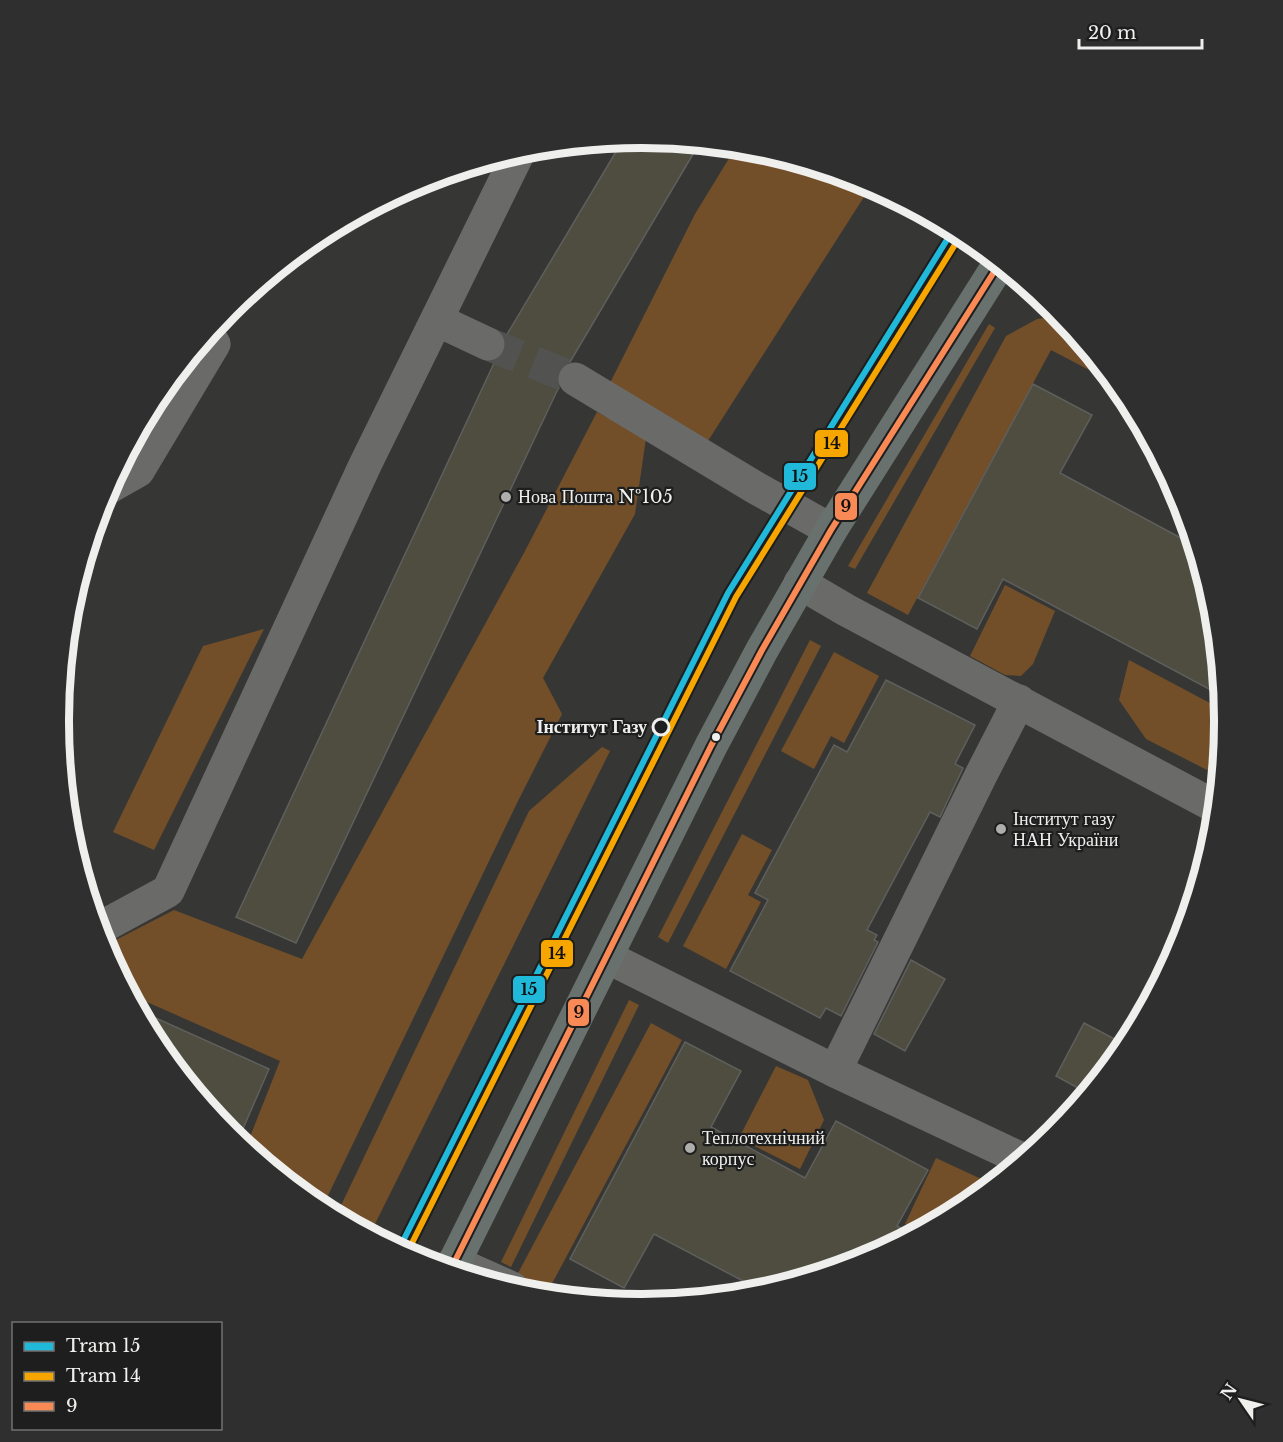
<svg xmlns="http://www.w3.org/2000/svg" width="1283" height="1442" viewBox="0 0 1283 1442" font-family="'Libre Baskerville',serif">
  <rect width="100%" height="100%" fill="#363735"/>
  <!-- green -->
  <g fill="#734f29">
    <polygon points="736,147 756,149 865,183 871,186 706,444 607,389 695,214"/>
    <polygon points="1060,316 1097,361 1091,371 1051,350 908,615 867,593 1006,336 1037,319"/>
    <polygon points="989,324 995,328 855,569 848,566"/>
    <polygon points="597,412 646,438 635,514 543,678 562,714 517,803 322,1208 246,1147 280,1061 129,994 104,946 174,910 302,959 525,551"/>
    <polygon points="1005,585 1055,611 1033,664 1021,676 1005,675 970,656"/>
    <polygon points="264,629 154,850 113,832 203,646"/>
    <polygon points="810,640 821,646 668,943 658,937"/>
    <polygon points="834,652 879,676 844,743 831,736 814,769 781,751"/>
    <polygon points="1129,660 1223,710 1224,721 1219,776 1146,739 1119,700"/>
    <polygon points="602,747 610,751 370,1234 336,1216 529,811"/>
    <polygon points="742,834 772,850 748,895 761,902 726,969 683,946"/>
    <polygon points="629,1000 639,1005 511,1267 501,1262"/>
    <polygon points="651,1023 682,1040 547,1293 516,1277"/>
    <polygon points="776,1066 808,1080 824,1120 800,1169 739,1138"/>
    <polygon points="936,1158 992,1184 965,1206 918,1231 905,1224"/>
  </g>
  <!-- building -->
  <g fill="#4e4d40" stroke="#5f5f5d" stroke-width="1.5">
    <polygon points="642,138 699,144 570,362 565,363 559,370 556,378 559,388 557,391 296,943 236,917 495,361 499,359 505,352 506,336 623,140"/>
    <polygon points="1033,384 1092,415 1060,473 1194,545 1213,608 1222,696 1003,579 977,629 918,598"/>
    <polygon points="886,680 975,725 955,764 963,768 940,817 930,812 867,930 877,935 874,940 878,942 841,1016 826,1008 820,1018 730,971 768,900 755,893 834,745 847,752"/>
    <polygon points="911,960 945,979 905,1051 874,1034"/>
    <polygon points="138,1010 269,1069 238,1140 229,1133 157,1045"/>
    <polygon points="1084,1023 1126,1045 1087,1093 1056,1076"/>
    <polygon points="685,1042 741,1071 711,1127 805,1178 836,1121 928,1170 897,1226 912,1234 864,1260 762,1291 654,1234 624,1288 570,1259"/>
  </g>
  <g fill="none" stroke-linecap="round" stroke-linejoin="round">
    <!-- minor-tunnel -->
    <polyline stroke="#525351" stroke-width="33" stroke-dasharray="33 16" stroke-linecap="butt" points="488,344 575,379"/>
    <!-- minor -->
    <g stroke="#6a6b69" stroke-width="33">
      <polyline points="437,320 488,344"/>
      <polyline points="575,379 756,488 831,530"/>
      <polyline points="108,488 138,471 214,344 208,335"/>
      <polyline points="800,583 846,610 1216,807"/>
      <polyline points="98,929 168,891 365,465 519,152"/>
      <polyline points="607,957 835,1071 1022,1159"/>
      <polyline points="835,1071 981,775 1019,701"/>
      <polyline points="454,1262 512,1288"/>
    </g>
    <!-- major -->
    <polyline stroke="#68716d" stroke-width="33" points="451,1269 711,746 762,650 831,530 999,264"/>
    <defs>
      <polyline id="bus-1" points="451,1269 711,746 762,650 831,530 999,264"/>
    </defs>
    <!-- bus-1 casing -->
    <use href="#bus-1" stroke="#1d1e1d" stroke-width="10"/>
    <!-- bus-1 -->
    <use href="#bus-1" stroke="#f98a56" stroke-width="6"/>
    <defs>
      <polyline id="tram-1" points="399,1249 728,593 953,230"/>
      <polyline id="tram-2" points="407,1253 736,597 961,235"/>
    </defs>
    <!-- tram-1 casing -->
    <use href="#tram-1" stroke="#1d1e1d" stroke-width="10"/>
    <!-- tram-2 casing -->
    <use href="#tram-2" stroke="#1d1e1d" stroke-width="10"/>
    <!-- tram-1 -->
    <use href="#tram-1" stroke="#20b9da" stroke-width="6"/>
    <!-- tram-2 -->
    <use href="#tram-2" stroke="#f7a600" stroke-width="6"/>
  </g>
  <!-- markers -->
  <g fill="#aeafad" stroke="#1d1e1d" stroke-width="2">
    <circle cx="506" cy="497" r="6"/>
    <circle cx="1001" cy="829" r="6"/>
    <circle cx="690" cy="1148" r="6"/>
  </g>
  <circle fill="#1d1e1d" stroke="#eff0ee" stroke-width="3" cx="661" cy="727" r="8"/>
  <circle fill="#eff0ee" stroke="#1d1e1d" stroke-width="2" cx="716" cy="737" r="5"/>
  <g text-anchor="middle" stroke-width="4.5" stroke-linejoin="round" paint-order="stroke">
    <!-- poi labels -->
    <g font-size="18" fill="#eff0ee" stroke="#1d1e1d" text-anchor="start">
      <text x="518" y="503">Нова Пошта №105</text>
      <text x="1013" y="825">Інститут газу<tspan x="1013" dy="21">НАН України</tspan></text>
      <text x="702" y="1144">Теплотехнічний<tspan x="702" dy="21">корпус</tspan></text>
    </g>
    <!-- stop labels -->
    <g font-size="18" font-weight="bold" fill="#eff0ee" stroke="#1d1e1d" text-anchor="end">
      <text x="647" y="733">Інститут Газу</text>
    </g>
  </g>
  <!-- crop -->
  <path d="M0 0H1283V1442H0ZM641 148H642A572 572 0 0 1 1214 720V722A572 572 0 0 1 642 1294H641A572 572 0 0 1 69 722V720A572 572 0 0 1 641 148Z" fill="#2e2f2e" fill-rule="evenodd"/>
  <path fill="none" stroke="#eff0ee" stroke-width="8" d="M641 148H642A572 572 0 0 1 1214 720V722A572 572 0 0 1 642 1294H641A572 572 0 0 1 69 722V720A572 572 0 0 1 641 148Z"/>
  <g stroke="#1d1e1d" stroke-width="2">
    <rect x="814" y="429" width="35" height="29" rx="6" fill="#f7a600"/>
    <rect x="783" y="462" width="34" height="29" rx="6" fill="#20b9da"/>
    <rect x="834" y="492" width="24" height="29" rx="6" fill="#f98a56"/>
    <rect x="540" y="939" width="34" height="29" rx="6" fill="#f7a600"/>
    <rect x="512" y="975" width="34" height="29" rx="6" fill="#20b9da"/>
    <rect x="567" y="998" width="23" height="29" rx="6" fill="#f98a56"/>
  </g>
  <g font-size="16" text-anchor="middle" font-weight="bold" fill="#111">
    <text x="832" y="449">14</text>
    <text x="800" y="482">15</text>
    <text x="846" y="512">9</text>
    <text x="557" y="959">14</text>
    <text x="529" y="995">15</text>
    <text x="579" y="1018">9</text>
  </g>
  <!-- legend -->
  <rect x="12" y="1322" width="210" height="108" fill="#1d1e1d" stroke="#717271" stroke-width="1.5"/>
  <rect x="24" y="1342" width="30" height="9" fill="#20b9da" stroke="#717271" stroke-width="1.5"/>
  <text x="66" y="1352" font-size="18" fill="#eff0ee">Tram 15</text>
  <rect x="24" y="1372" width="30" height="9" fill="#f7a600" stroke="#717271" stroke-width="1.5"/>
  <text x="66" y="1382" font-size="18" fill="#eff0ee">Tram 14</text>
  <rect x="24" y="1402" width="30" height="9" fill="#f98a56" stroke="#717271" stroke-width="1.5"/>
  <text x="66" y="1412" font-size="18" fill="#eff0ee">9</text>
  <!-- north arrow -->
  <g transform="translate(1241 1400) rotate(305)" stroke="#1d1e1d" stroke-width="4.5" paint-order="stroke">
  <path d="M0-4.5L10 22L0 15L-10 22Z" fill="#eff0ee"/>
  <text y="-9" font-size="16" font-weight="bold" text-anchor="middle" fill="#eff0ee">N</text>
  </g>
  <!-- scale -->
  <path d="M1079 39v9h123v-9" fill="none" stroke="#eff0ee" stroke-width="3"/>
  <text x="1088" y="39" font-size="18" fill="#eff0ee" stroke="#1d1e1d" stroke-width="4.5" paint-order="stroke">20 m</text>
</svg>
